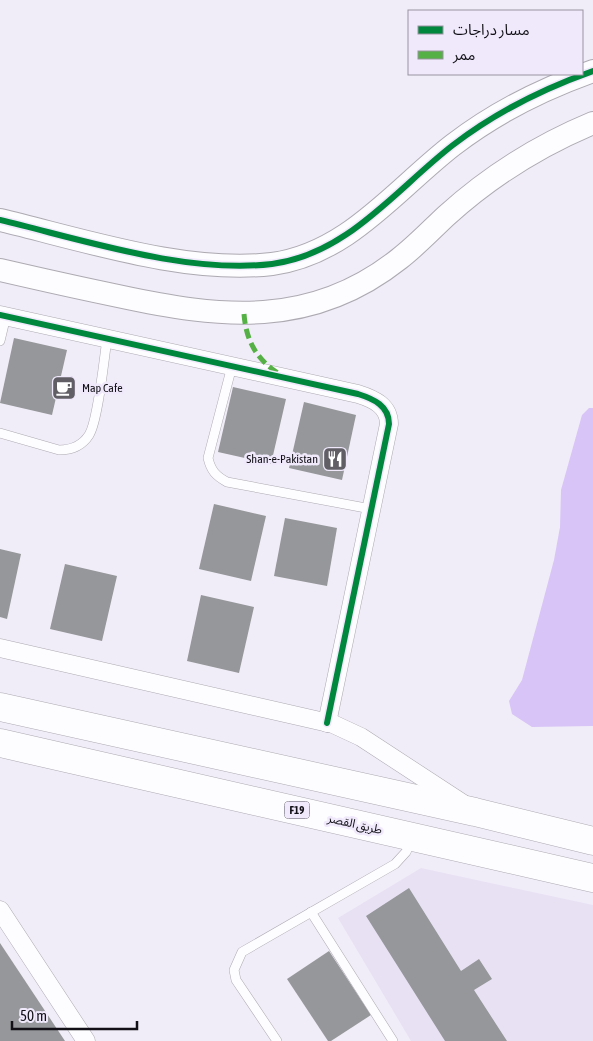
<svg xmlns="http://www.w3.org/2000/svg" width="593" height="1041" viewBox="0 0 593 1041" font-family="'Asap Condensed','Noto Sans Arabic',sans-serif">
  <rect width="100%" height="100%" fill="#f1edf8"/>
  <!-- built -->
  <polygon fill="#e8e1f4" points="421,868 593,905 593,1041 411,1041 338,918"/>
  <!-- water -->
  <polygon fill="#d8c4f7" points="589,408 593,408 593,726 532,727 512,714 509,701 522,680 554,560 560,527 561,490 582,415"/>
  <!-- building -->
  <g fill="#95979a">
    <polygon points="14,338 67,350 52,415 0,403"/>
    <polygon points="233,387 286,399 271,464 218,452"/>
    <polygon points="304,402 356,415 342,480 289,468"/>
    <polygon points="214,504 266,516 251,581 199,569"/>
    <polygon points="285,518 337,528 327,586 274,576"/>
    <polygon points="0,549 21,554 7,619 0,617"/>
    <polygon points="65,564 117,576 102,641 50,629"/>
    <polygon points="201,595 254,607 239,673 187,661"/>
    <polygon points="409,888 461,971 479,959 492,979 474,990 507,1041 445,1041 366,916"/>
    <polygon points="0,943 65,1041 0,1041"/>
    <polygon points="329,951 371,1015 331,1041 328,1041 287,979"/>
  </g>
  <g fill="none" stroke-linecap="round" stroke-linejoin="round">
    <defs>
      <g id="service">
        <polyline points="0,341 6,316"/>
        <path d="M232 366 208 458C211 471 216 476 227 482L371 509"/>
        <path d="M0 433 59 450C71 450 82 446 89 435 98 421 104 359 107 339"/>
        <polyline points="311,912 393,1041"/>
        <polyline points="277,1041 236,980 234,970 242,952 395,864 406,852 412,839"/>
      </g>
      <g id="minor">
        <path d="M0 315 358 394C374 399 389 406 389 424L327 723"/>
        <polyline points="0,648 333,724 361,737 462,803"/>
        <polyline points="0,910 86,1041"/>
      </g>
      <g id="tertiary">
        <path d="M0 220C84 240 186 274 272 264 348 254 396 189 453 145 496 112 542 89 593 71"/>
        <path d="M0 270C39 279 79 288 118 296 220 318 311 329 399 259 416 246 431 230 446 216 489 177 540 145 593 123"/>
      </g>
      <g id="primary">
        <polyline points="0,707 475,812 593,841"/>
        <polyline points="0,743 593,878"/>
      </g>
    </defs>
    <!-- service casing -->
    <use href="#service" stroke="#adaab2" stroke-width="10"/>
    <!-- minor casing -->
    <use href="#minor" stroke="#adaab2" stroke-width="19"/>
    <!-- tertiary casing -->
    <use href="#tertiary" stroke="#adaab2" stroke-width="24"/>
    <!-- primary casing -->
    <use href="#primary" stroke="#adaab2" stroke-width="29"/>
    <!-- service -->
    <use href="#service" stroke="#fdfcfe" stroke-width="9"/>
    <!-- minor -->
    <use href="#minor" stroke="#fdfcfe" stroke-width="18"/>
    <!-- tertiary -->
    <use href="#tertiary" stroke="#fdfcfe" stroke-width="22"/>
    <!-- primary -->
    <use href="#primary" stroke="#fdfcfe" stroke-width="28"/>
    <!-- quiet -->
    <path stroke="#55b145" stroke-width="5" stroke-dasharray="10 5" stroke-linecap="butt" d="M244 314C246 340 256 359 278 373"/>
    <defs>
      <g id="cycleway">
        <path d="M0 220C84 240 186 274 272 264 348 254 396 189 453 145 496 112 542 89 593 71"/>
        <path d="M0 315 358 394C374 399 389 406 389 424L327 723"/>
      </g>
    </defs>
    <!-- cycleway casing -->
    <use href="#cycleway" stroke="#f0e9fc" stroke-width="9"/>
    <!-- cycleway -->
    <use href="#cycleway" stroke="#00873e" stroke-width="6"/>
  </g>
  <!-- icons -->
  <defs>
    <symbol id="cafe-square" viewBox="-11 -11 22 22"><rect x="-9" y="-9" width="18" height="18" rx="4" fill="#615e66" stroke="#f0e9fc"/><path d="M-5.5-4.5H6V0H3Q3 3.5 0 3.5H-2.5Q-5.5 3.5-5.5 0ZM3-3.2v2h1.7v-2ZM-6 4.5H4V6H-6Z" fill="#fff"/></symbol>
    <symbol id="restaurant-square" viewBox="-11 -11 22 22"><rect x="-9" y="-9" width="18" height="18" rx="4" fill="#615e66" stroke="#f0e9fc"/><path d="M-5-6h1v4h1v-4h1v4h1v-4h1v5L-1.5 .5V6h-2V.5L-5-1ZM5-6V6H3V1.5H1.5Q1.5-4 5-6Z" fill="#fff"/></symbol>
  </defs>
  <g fill-rule="evenodd">
    <use href="#cafe-square" x="50" y="374" width="28" height="28"/>
    <use href="#restaurant-square" x="321" y="445" width="28" height="28"/>
  </g>
  <g text-anchor="middle" stroke-width="5" stroke-linejoin="round" paint-order="stroke">
    <!-- shield labels -->
    <rect fill="#f0e9fc" stroke="#55525c" stroke-width="1" x="284.5" y="801.5" width="25" height="17" rx="4"/>
    <g font-size="11" font-weight="bold" fill="#131117">
      <text x="297" y="814">F19</text>
    </g>
    <!-- poi labels -->
    <g font-size="12" fill="#131117" stroke="#f0e9fc" text-anchor="start">
      <text x="82" y="392">Map Cafe</text>
      <text x="318" y="463" text-anchor="end">Shan-e-Pakistan</text>
    </g>
    <!-- street labels -->
    <g font-size="12" fill="#131117" stroke="#f0e9fc">
      <text transform="translate(355 824) rotate(13)" y="4">طريق القصر</text>
    </g>
  </g>
  <!-- legend -->
  <rect x="408" y="10" width="175" height="65" fill="#f0e9fc" stroke="#9893a0"/>
  <rect x="418" y="26" width="25" height="8" fill="#00873e" stroke="#9893a0"/>
  <text x="453" y="35" font-size="15" fill="#131117">مسار دراجات</text>
  <rect x="418" y="51" width="25" height="8" fill="#55b145" stroke="#9893a0"/>
  <text x="453" y="60" font-size="15" fill="#131117">ممر</text>
  <!-- scale -->
  <path d="M12 1021v8h125v-8" fill="none" stroke="#131117" stroke-width="2.5"/>
  <text x="20" y="1021" font-size="15" fill="#131117" stroke="#f0e9fc" stroke-width="4" paint-order="stroke">50 m</text>
</svg>
